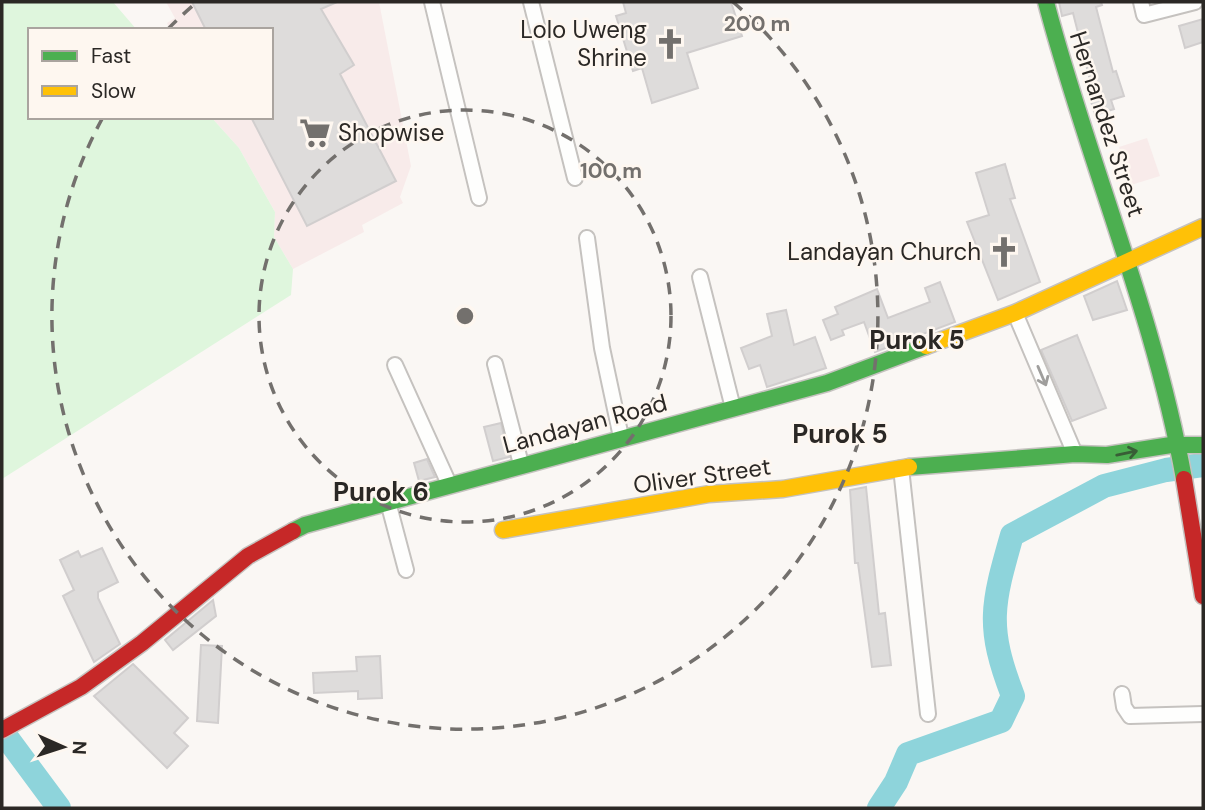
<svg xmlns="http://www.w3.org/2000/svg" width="1205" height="810" viewBox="0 0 1205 810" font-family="'DM Sans',sans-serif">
  <rect width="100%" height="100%" fill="#faf7f4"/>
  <!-- commercial -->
  <g fill="#f8ebea">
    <polygon points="166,2 379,2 411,166 400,197 403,203 362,225 364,232 293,269 274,237 275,212 239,148 211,117 271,117 271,30 170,30 167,23 175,18"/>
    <polygon points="1147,138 1160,176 1131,185 1119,147"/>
  </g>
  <!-- green -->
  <polygon fill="#dff6dd" points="2,2 113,2 137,30 30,30 30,117 211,117 239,148 275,212 274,237 293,269 291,295 2,479"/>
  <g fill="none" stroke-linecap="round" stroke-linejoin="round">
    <!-- river -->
    <g stroke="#8ed4db" stroke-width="24">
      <polyline points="2,731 59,808"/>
      <path d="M879 808 896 782 908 754 1001 721 1013 696C986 626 992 605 1012 535L1104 486 1166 470 1203 465"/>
    </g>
  </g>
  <!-- building -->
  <g fill="#dedcdb" stroke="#d1cece" stroke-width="2">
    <polygon points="192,2 337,2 321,9 354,65 340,74 396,181 307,226 251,117 271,117 271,30 206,30"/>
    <polygon points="623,2 731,2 742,36 687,53 698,88 652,103 642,68 633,71 616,16 626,13"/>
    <polygon points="1059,2 1101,2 1102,5 1096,7 1113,72 1116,71 1124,96 1111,100 1114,109 1095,115 1085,81 1090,80 1073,13 1062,16"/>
    <polygon points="1203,19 1203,42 1185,48 1179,26"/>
    <polygon points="1005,164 1015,198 1010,199 1040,282 998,300 967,222 989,215 976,173"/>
    <polygon points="1117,281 1127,310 1093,320 1084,296"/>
    <polygon points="940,282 955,322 875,352 864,322 842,330 844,335 831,340 823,320 838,314 835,307 877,289 888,318 930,302 925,288"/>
    <polygon points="786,310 794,345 815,337 826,368 767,387 760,365 749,369 741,348 772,336 767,314"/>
    <polygon points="1077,335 1106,408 1072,421 1041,350"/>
    <polygon points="501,423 509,457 493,461 484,427"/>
    <polygon points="427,459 435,477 419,481 414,463"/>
    <polygon points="866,487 879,614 885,613 891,665 872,667 858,563 855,563 850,490"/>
    <polygon points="102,548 118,582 98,592 98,598 120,644 94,662 63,596 74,590 60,560 78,551 81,557"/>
    <polygon points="213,600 216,616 173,650 165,640"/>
    <polygon points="201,645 222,646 218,723 197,721"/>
    <polygon points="380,656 382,698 358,699 358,691 314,693 313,673 357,671 356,657"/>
    <polygon points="133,664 188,718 174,733 188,746 167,768 94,696"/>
  </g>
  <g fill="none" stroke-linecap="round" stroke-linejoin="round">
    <defs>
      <g id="street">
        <polyline points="432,2 479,198"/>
        <polyline points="531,2 575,178"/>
        <polyline points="1141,2 1144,15 1195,2"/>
        <polyline points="587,238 602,348 621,437"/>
        <polyline points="700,277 733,408"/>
        <polyline points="1015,313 1075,454"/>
        <polyline points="495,364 521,464"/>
        <polyline points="395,365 449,484"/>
        <polyline points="901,468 928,714"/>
        <polyline points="388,502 406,570"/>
        <polyline points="1122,694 1124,707 1130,716 1203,714"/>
      </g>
      <g id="fast">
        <path d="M1046 2C1088 162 1155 316 1184 479"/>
        <polyline points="909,467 1075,454 1107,455 1171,445 1203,445"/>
        <polyline points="293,531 305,525 827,383 926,346"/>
      </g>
      <g id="slow">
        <polyline points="926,346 1015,313 1203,227"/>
        <polyline points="503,530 709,494 783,489 909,467"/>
      </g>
      <g id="jam">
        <polyline points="1184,479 1203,596"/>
        <polyline points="2,730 81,687 142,643 248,556 293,531"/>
      </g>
    </defs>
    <!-- street casing -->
    <use href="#street" stroke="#c5c2bf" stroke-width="18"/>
    <!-- fast casing -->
    <use href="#fast" stroke="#c5c2bf" stroke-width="19"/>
    <!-- slow casing -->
    <use href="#slow" stroke="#c5c2bf" stroke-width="19"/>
    <!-- jam casing -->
    <use href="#jam" stroke="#c5c2bf" stroke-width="19"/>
    <!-- street -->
    <use href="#street" stroke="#fefefd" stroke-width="14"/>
    <!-- fast -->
    <use href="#fast" stroke="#4caf50" stroke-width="16"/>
    <!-- slow -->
    <use href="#slow" stroke="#ffc107" stroke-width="16"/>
    <!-- jam -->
    <use href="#jam" stroke="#c62828" stroke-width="16"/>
  </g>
  <!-- one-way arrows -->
  <defs><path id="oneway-shaft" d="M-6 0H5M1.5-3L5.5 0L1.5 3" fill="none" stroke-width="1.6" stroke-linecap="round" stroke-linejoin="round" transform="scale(1.75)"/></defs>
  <use stroke="#9f9e9c" href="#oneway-shaft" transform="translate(1042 376) rotate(67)"/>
  <use stroke="#385e36" href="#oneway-shaft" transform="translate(1127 453) rotate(-12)"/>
  <!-- distance rings -->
  <g fill="none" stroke="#73706d" stroke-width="3.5" stroke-dasharray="12 9">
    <circle cx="465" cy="316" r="206"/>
    <path d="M168 29A413 413 0 0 1 197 2M733 2A413 413 0 1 1 102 119"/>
  </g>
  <!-- icons -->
  <defs>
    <symbol id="church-bare" viewBox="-9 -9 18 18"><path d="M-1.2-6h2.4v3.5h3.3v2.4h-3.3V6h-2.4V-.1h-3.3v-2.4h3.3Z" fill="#73706d" stroke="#fef7f0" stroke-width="2.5" paint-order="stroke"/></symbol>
    <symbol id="supermarket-bare" viewBox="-9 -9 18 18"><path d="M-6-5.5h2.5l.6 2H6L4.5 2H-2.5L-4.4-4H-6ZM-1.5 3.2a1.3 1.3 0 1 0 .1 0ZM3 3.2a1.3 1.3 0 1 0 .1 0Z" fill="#73706d" stroke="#fef7f0" stroke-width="2.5" paint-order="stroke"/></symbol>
  </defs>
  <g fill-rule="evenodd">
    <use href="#church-bare" x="648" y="22" width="44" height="44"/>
    <use href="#supermarket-bare" x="293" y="111" width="44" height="44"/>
    <use href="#church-bare" x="982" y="230" width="44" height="44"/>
  </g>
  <g text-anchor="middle" stroke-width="5" stroke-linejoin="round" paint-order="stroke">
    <!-- poi labels -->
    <g font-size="24" fill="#2b2825" stroke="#fef7f0" text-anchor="end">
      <text x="647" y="38">Lolo Uweng<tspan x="647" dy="28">Shrine</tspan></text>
      <text x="338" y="141" text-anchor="start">Shopwise</text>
      <text x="981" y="260">Landayan Church</text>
    </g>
    <!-- street labels -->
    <g font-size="24" fill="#2b2825" stroke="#fef7f0">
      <text transform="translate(1107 124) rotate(72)" y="8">Hernandez Street</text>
      <text transform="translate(585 424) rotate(-15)" y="8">Landayan Road</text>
      <text transform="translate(702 476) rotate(-8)" y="8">Oliver Street</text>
    </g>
    <!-- neighbourhood labels -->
    <g font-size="26" font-weight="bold" fill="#2b2825" stroke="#fef7f0">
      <text x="917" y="349">Purok 5</text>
      <text x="840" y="443">Purok 5</text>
      <text x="381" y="501">Purok 6</text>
    </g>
  </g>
  <circle cx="465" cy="316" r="10" fill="#73706d" stroke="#fef7f0" stroke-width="3.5"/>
  <g font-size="21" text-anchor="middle" font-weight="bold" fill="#73706d" stroke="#fef7f0" stroke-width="5" stroke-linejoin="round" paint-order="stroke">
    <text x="757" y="31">200 m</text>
    <text x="611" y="178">100 m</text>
  </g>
  <!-- border -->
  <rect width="1205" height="810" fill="none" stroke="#2b2825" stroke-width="7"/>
  <!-- legend -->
  <rect x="28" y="28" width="245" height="91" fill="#fef7f0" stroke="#aaa49f" stroke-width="2"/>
  <rect x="42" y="51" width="35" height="10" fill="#4caf50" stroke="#aaa49f" stroke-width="2"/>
  <text x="91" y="63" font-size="21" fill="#2b2825">Fast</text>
  <rect x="42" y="86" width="35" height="10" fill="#ffc107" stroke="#aaa49f" stroke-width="2"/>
  <text x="91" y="98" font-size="21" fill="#2b2825">Slow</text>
  <!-- north arrow -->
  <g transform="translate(63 747) rotate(93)" stroke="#fef7f0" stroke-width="5" paint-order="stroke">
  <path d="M0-5L12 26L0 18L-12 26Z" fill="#2b2825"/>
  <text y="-10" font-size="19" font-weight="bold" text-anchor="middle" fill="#2b2825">N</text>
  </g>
</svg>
